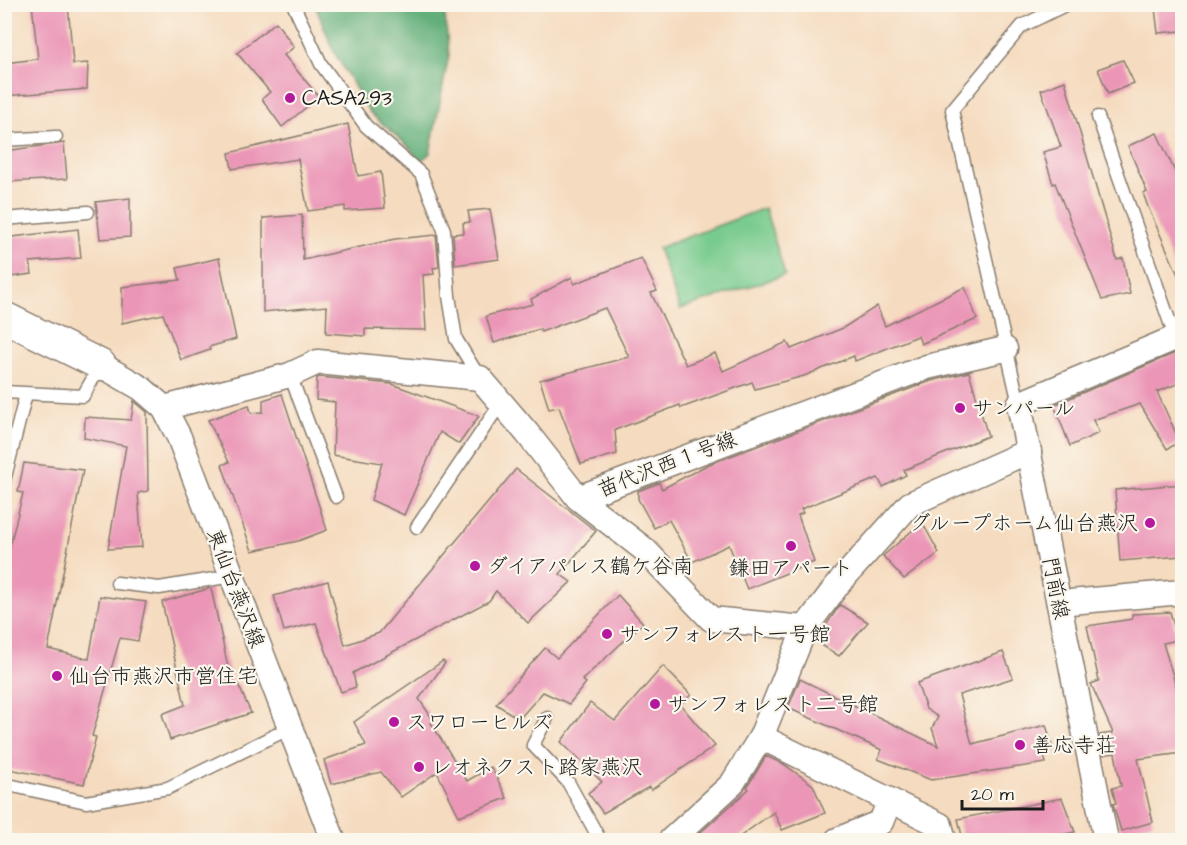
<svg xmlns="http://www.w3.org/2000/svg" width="1187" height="845" viewBox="0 0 1187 845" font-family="'Architects Daughter','Klee One',sans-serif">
  <rect width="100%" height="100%" fill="#fbf7ec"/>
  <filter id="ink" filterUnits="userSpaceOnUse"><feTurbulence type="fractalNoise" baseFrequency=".0167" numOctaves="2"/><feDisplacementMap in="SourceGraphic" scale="12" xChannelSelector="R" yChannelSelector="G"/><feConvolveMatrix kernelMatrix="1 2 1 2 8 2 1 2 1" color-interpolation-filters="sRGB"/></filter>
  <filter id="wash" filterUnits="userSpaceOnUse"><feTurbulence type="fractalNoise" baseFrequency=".008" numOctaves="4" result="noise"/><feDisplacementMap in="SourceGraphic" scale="24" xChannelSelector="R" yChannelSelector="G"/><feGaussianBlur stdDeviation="1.35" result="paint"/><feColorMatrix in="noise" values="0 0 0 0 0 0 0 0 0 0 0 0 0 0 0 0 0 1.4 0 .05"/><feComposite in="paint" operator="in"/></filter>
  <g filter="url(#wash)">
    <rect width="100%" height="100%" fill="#f5dbbf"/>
    <!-- green -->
    <polygon fill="#78cb8e" stroke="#4a7455" stroke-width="1.5" points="765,208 785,275 680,309 658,248"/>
    <!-- forest -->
    <polygon fill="#62af79" stroke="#3f664a" stroke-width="1.5" points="315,5 444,5 449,55 430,153 420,162 410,148 370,113 334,52"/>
    <g id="blocks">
      <!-- building -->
      <g fill="#eb96b7">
        <polygon points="32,4 68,4 73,64 88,63 87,89 4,96 4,63 38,59"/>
        <polygon points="1182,4 1182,31 1158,33 1155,8"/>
        <polygon points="276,22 294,47 284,55 319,97 282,127 262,99 270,92 237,53"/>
        <polygon points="1123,60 1134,83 1108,94 1098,69"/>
        <polygon points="1065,81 1117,260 1123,258 1130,294 1102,300 1055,183 1053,184 1043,152 1061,147 1041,90"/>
        <polygon points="348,124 358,176 381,172 385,208 345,211 345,206 308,211 298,159 232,169 229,153"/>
        <polygon points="1157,133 1182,187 1182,284 1148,207 1143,193 1147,192 1128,146"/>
        <polygon points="64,143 67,179 4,182 4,151"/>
        <polygon points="130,198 130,237 100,239 96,202"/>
        <polygon points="490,209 499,259 455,265 453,234 464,233 463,223 470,222 468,211"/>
        <polygon points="302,215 303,260 395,239 436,235 439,267 433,268 434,274 423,275 426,330 365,329 365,336 326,333 327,306 263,312 263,218"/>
        <polygon points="78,229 81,258 30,262 32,274 4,278 4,238"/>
        <polygon points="219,258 236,339 209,347 210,350 181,360 163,314 122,323 122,287 180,280 177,268"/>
        <polygon points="641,258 657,291 651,293 686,365 715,353 723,371 787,342 791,349 843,328 877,306 885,326 965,287 977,319 921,344 918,336 855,361 854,356 804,376 755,389 752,382 681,408 680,405 615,430 617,454 581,464 559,407 549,409 540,380 629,357 605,308 541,332 540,329 494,343 486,316 533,304 531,299 572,277 574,284"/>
        <polygon points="1182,350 1182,382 1157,392 1180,442 1167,449 1140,404 1093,420 1099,433 1070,446 1054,405"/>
        <polygon points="969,372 988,436 904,470 906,475 883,487 878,478 801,509 803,513 798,515 814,562 747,589 729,545 692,562 669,520 654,528 638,499 638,491 659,483 662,489 707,465 931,381"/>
        <polygon points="320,377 392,384 479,416 459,444 440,432 404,515 371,500 382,463 333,455 335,402 316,400 317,378"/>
        <polygon points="282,394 327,530 298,541 252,551 222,465 229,462 208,420 249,405 251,413 263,412 263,400"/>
        <polygon points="134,401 147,412 148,491 138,493 142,547 108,549 126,446 84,438 85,417 131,420"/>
        <polygon points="24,463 83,470 48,649 89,659 100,596 146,602 138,641 120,638 92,736 96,737 84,784 4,768 4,570 23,493 18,492"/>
        <polygon points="516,469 596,531 560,574 571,582 528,623 496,591 489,601 353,673 356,687 341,692 316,623 284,631 274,596 328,581 345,645 379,633"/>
        <polygon points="1182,484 1182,556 1120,561 1115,490"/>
        <polygon points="922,522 939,553 904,579 883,556"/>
        <polygon points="211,588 232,686 238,684 251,713 170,740 162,714 185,705 162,602"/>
        <polygon points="618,595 643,623 582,680 586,683 569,704 543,692 519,719 496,704 545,648 557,658"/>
        <polygon points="840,605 868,622 839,656 815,641"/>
        <polygon points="1170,612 1178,640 1163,643 1182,706 1182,753 1138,759 1153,822 1121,831 1113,804 1116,803 1112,788 1121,786 1115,753 1103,755 1100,735 1113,733 1091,684 1099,681 1087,626 1132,619 1132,614"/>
        <polygon points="1003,652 1013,678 959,695 972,744 1046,725 1053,749 1043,752 1046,763 931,780 878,759 882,750 788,708 800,679 938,746 932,728 938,717 926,709 917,683"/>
        <polygon points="443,661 445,663 419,699 434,721 431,723 467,781 491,767 507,798 459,816 437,772 401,797 381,772 331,784 324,760 366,745 354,722"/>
        <polygon points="663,666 691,695 680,704 715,746 651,790 649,787 603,813 588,793 602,782 561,742 590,703 615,721"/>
        <polygon points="766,756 785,765 813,785 825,813 782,830 774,812 735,840 692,840 749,789 747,787"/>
        <polygon points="1062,798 1075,832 1035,840 963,840 958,819"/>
      </g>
    </g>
  </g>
  <g filter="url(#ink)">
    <use href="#blocks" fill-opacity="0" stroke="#887c6e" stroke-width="1.5"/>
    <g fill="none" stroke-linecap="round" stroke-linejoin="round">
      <defs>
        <g id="service">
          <polyline points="293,4 321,64 366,126 421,174 444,230 449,296 456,339 479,377"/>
          <polyline points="1098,117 1175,337"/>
          <polyline points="4,140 56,137"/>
          <polyline points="4,219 88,212"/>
          <polyline points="290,375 336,497"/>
          <polyline points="4,392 83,396 100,366"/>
          <polyline points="1019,404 952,110 1022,26 1067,4"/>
          <polyline points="4,481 26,394"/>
          <polyline points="417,527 501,403"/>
          <polyline points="117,583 159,588 232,576"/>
          <polyline points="547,718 533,745 568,782 600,840"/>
          <polyline points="4,784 86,802 168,788 290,728"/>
        </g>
        <g id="minor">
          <polyline points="101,365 141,388 164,408 179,437 333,840"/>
          <polyline points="164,408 290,375 318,362 480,378 527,433 578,498 927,367 1005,349"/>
          <polyline points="578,498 645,550 711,619 805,628"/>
          <polyline points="1059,603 1182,592"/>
          <polyline points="761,737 940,825 944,840"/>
          <polyline points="671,840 732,784 761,737 805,628 839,583 910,504 1029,451"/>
          <polyline points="837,840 881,822 890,800"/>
          <polyline points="1106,840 1019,404 1182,335"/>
        </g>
        <polyline id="tertiary" points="4,317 101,365"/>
      </defs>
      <!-- service casing -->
      <use href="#service" stroke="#887c6e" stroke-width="15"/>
      <!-- minor casing -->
      <use href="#minor" stroke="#887c6e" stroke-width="27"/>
      <!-- tertiary casing -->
      <use href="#tertiary" stroke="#887c6e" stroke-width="33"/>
      <!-- service -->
      <use href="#service" stroke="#fff" stroke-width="12"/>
      <!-- minor -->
      <use href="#minor" stroke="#fff" stroke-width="24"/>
      <!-- tertiary -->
      <use href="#tertiary" stroke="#fff" stroke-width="30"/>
    </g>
  </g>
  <!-- markers -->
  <g fill="#b5179e" stroke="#fbf7ec" stroke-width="2">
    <circle cx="290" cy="98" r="6"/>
    <circle cx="960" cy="408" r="6"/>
    <circle cx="1150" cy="523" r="6"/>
    <circle cx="791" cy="546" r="6"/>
    <circle cx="475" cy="566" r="6"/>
    <circle cx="607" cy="634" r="6"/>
    <circle cx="57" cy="676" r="6"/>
    <circle cx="655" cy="704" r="6"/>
    <circle cx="394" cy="722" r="6"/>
    <circle cx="1020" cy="745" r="6"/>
    <circle cx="419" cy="767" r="6"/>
  </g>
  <g text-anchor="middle" stroke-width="4.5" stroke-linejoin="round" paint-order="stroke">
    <!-- poi labels -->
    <g font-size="21" fill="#1c1c1c" stroke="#fbf7ec" text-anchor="start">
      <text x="302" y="105">CASA293</text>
      <text x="972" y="415">サンパール</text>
      <text x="1138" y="530" text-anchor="end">グループホーム仙台燕沢</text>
      <text x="487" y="573">ダイアパレス鶴ケ谷南</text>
      <text x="791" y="575" text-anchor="middle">鎌田アパート</text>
      <text x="619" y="641">サンフォレスト一号館</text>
      <text x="69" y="683">仙台市燕沢市営住宅</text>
      <text x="667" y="711">サンフォレスト二号館</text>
      <text x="406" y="729">スワローヒルズ</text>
      <text x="1032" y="752">善応寺荘</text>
      <text x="431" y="774">レオネクスト路家燕沢</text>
    </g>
    <!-- street labels -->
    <g font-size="21" fill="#1c1c1c" stroke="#fbf7ec">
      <text transform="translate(667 464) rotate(-21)" y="7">苗代沢西１号線</text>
      <text transform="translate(236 588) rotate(69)" y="7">東仙台燕沢線</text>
      <text transform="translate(1056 588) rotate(79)" y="7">門前線</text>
    </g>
  </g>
  <!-- margin -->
  <rect width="1187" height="845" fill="none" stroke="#fbf7ec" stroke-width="24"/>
  <!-- scale -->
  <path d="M962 800v9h81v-9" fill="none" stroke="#1c1c1c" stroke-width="3"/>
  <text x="971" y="800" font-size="18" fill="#1c1c1c" stroke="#fbf7ec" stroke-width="4.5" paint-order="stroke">20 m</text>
</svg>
